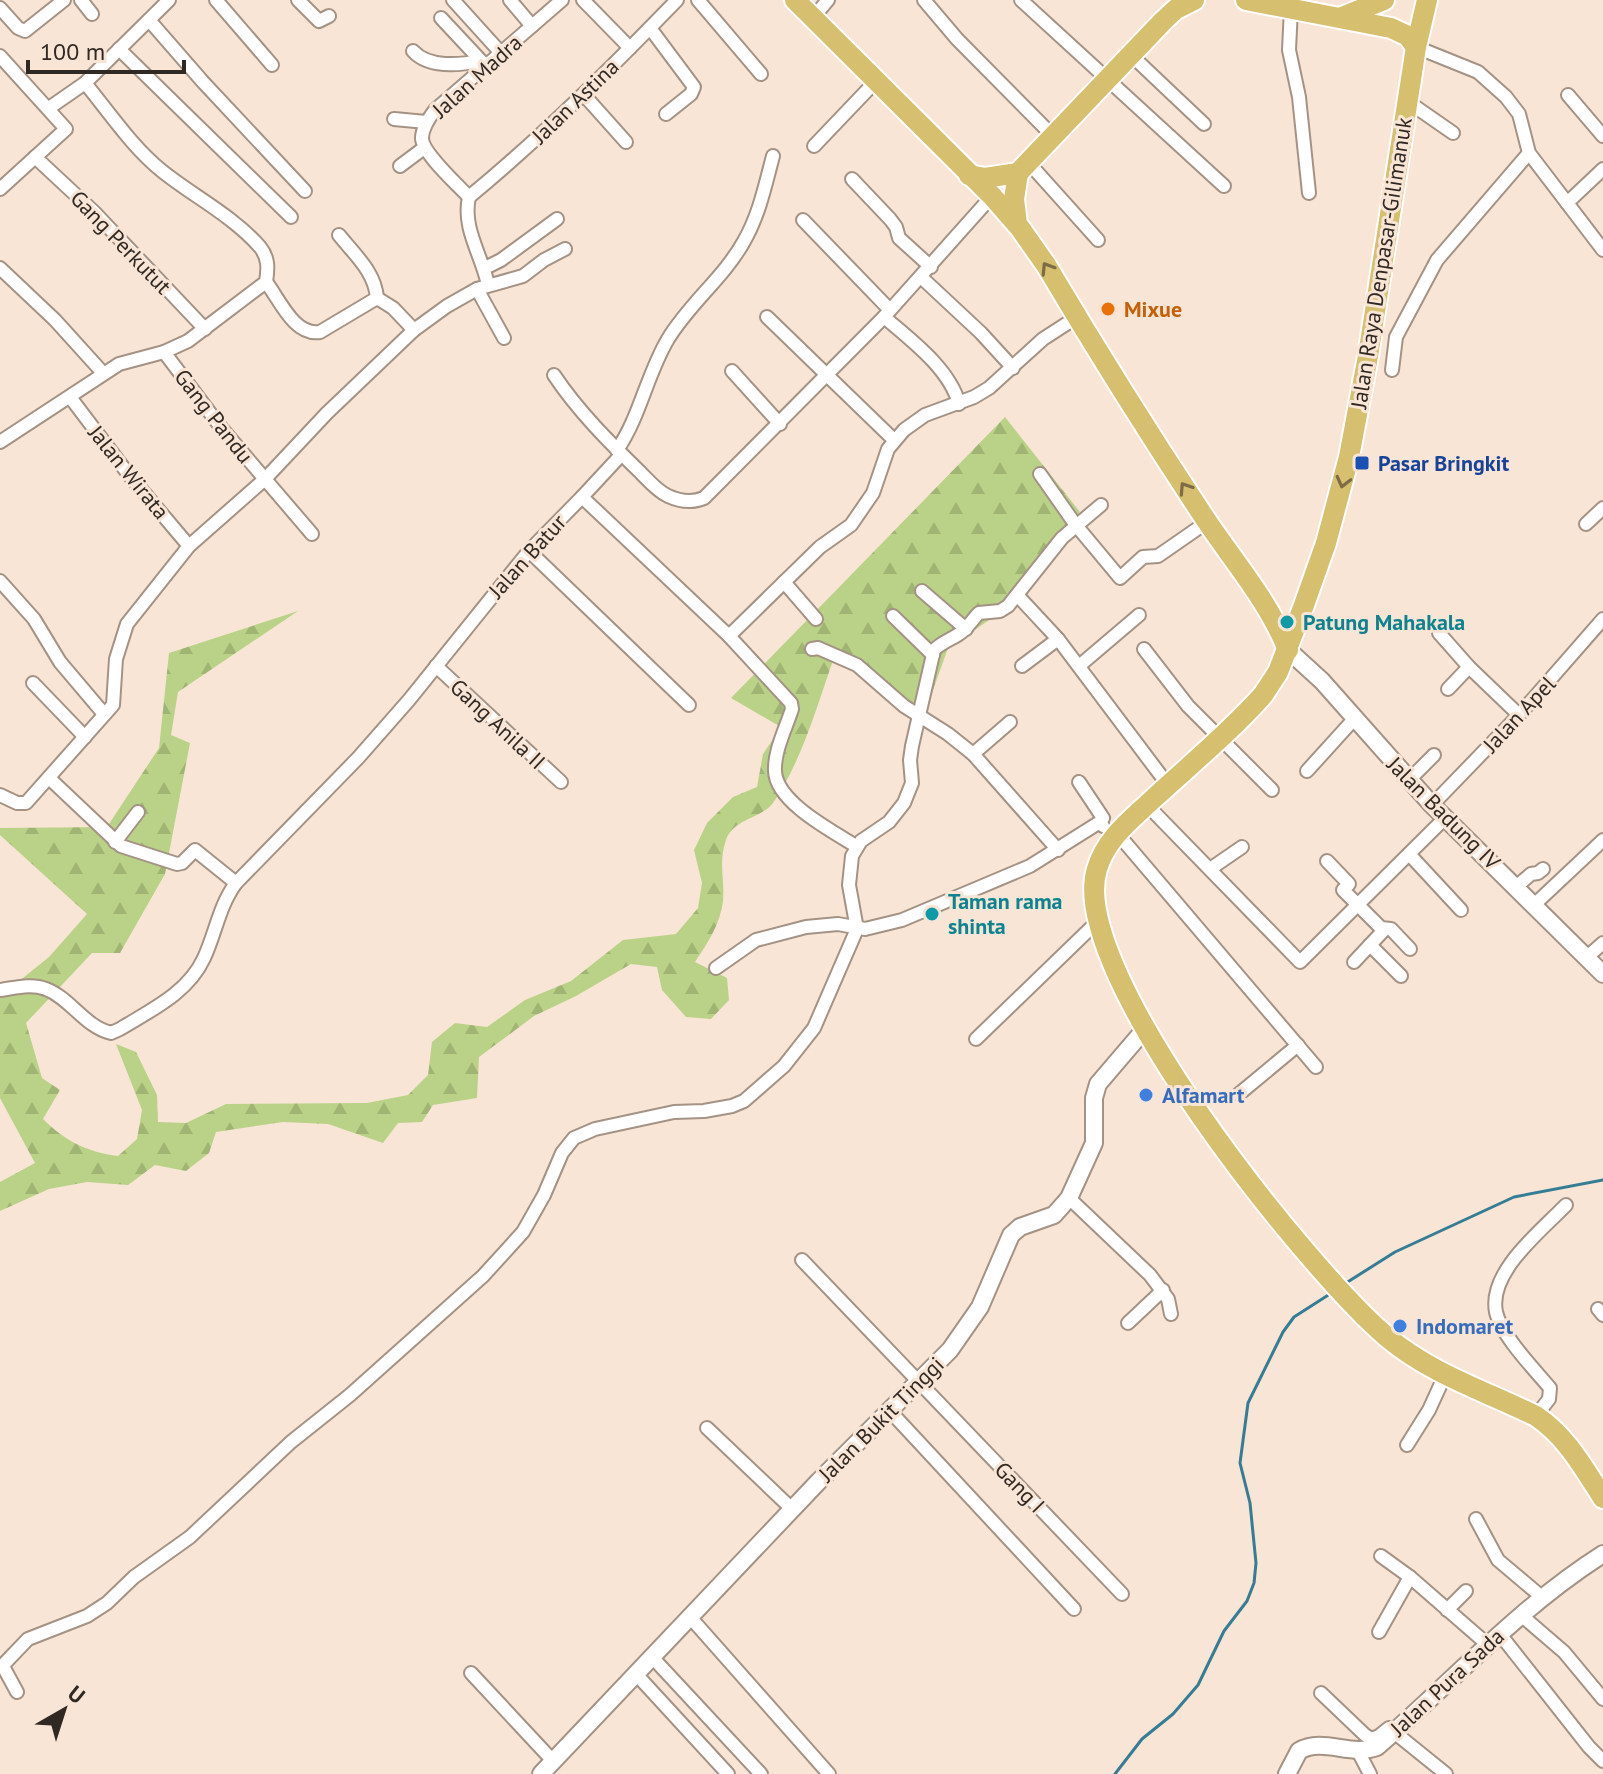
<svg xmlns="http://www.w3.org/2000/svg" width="1603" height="1774" viewBox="0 0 1603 1774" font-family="'PT Sans',sans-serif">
  <defs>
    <pattern id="forest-firs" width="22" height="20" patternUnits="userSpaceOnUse" patternTransform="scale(2)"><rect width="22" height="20" fill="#bad287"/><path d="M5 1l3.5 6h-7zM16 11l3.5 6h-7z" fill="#a0b474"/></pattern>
  </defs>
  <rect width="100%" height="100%" fill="#f8e5d6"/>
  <!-- forest -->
  <path fill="url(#forest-firs)" d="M1005 417 1080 512 1001 612 948 648 923 718 876 691 835 655C817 705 803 759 773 803 761 819 734 818 726 840 718 863 725 879 723 901 720 925 708 942 695 962L727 978 729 1000 711 1019 686 1017 662 990 657 967 631 964 576 996 534 1016 479 1057 477 1098 433 1105 422 1122 398 1123 383 1143 328 1124 283 1122 216 1132 209 1153 186 1171 155 1165 128 1185 87 1182 49 1189 0 1211V1182L35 1163 0 1098V993L8 990 49 957 87 914 0 835V828L107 827 159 748 169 653 298 611 178 692 171 735 190 743 165 874 120 953H92L26 1023 42 1078 60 1090 43 1119C65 1141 87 1152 118 1156L137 1139 142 1110 116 1044 136 1052 157 1095 158 1122 186 1123 226 1104 367 1103 408 1095 428 1075 432 1042 455 1023 487 1027 525 1000 571 981 623 940 676 934 698 908 702 883 694 850 707 823 733 797 757 787 763 754 781 727 731 698Z"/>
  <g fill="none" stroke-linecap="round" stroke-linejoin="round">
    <!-- stream -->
    <g stroke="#347d95" stroke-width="3">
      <polyline points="1346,1283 1395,1252 1514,1197 1603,1180"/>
      <polyline points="1115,1774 1142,1739 1173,1714 1198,1685 1224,1631 1247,1601 1254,1583 1256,1563 1250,1503 1240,1463 1248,1403 1283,1332 1294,1317 1333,1292"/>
    </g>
    <defs>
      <g id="minor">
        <polyline points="81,0 92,14"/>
        <polyline points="216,0 272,65"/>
        <polyline points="298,0 319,21 329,16"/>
        <polyline points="453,0 501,53"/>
        <polyline points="510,0 532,26"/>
        <polyline points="583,0 630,48"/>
        <polyline points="698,0 761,74"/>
        <polyline points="924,0 957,39 1053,136"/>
        <polyline points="1021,0 1224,186"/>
        <polyline points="0,8 18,28 25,31 64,0"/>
        <polyline points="1291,8 1289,50 1299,97 1309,193"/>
        <polyline points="441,18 484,64"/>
        <polyline points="813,18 828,0"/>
        <polyline points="149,20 203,82 305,191"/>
        <polyline points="650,28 694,87 691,94 666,114"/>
        <polyline points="1416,47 1478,72 1506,97 1519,114 1529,153 1603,250"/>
        <polyline points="119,49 291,217"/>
        <path d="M413 51C428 68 460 65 480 61"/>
        <polyline points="1130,54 1204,124"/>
        <polyline points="0,56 66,129 0,189"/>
        <polyline points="584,95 626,142"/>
        <polyline points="1568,95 1603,136"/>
        <polyline points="1407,101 1453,133"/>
        <polyline points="49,108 85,83 169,0"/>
        <polyline points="394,119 426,122"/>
        <polyline points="814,146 876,81"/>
        <polyline points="35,157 94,212 205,329"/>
        <polyline points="1028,162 1098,240"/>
        <polyline points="400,166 424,148"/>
        <polyline points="852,179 890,219 896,227 899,238 931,267"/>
        <path d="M469 197C543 136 610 69 677 0"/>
        <path d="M469 197C458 185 422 153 422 138 422 128 429 118 435 110L562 0"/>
        <path d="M469 197C462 229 482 255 488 285"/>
        <polyline points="1567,203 1603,169"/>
        <polyline points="803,220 890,310"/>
        <path d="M339 235C355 255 375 272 377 298"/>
        <polyline points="0,268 55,320 103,373"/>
        <polyline points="485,268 501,260 557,219"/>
        <polyline points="921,277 981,333 1013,368"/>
        <path d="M266 282C280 300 294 336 320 332L377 298 393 308 414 330"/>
        <polyline points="477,289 504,338"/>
        <polyline points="767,317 894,440"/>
        <path d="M884 317C911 340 950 369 959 404"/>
        <polyline points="164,352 223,430 312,534"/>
        <polyline points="1392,370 1396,337 1437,260 1529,153"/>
        <polyline points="732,371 780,424"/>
        <path d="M554 375C578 411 609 442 640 472 648 480 657 491 668 496 679 501 692 503 704 498L884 317 992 196"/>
        <polyline points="70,397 129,475 189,546"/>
        <path d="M0 442 119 364 164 352 188 341 266 282C268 269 269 258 260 247 233 216 193 196 162 171 132 147 109 112 85 83"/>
        <path d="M617 450C640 417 647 374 668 339 689 304 723 278 743 243 759 216 765 186 773 156"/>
        <polyline points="1040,474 1075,524 1120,578 1143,557 1158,556 1207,522"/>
        <polyline points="582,497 621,455"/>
        <polyline points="1586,524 1603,508"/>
        <polyline points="529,551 689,705"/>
        <polyline points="0,581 34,619 60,662 104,714"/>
        <polyline points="784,582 816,619"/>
        <polyline points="922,591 966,629"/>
        <polyline points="1018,596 1058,639 1168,785"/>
        <polyline points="893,616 933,655"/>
        <polyline points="1439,633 1469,667 1519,715"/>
        <path d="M729 636 791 703 792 709C786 728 774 751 775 771 776 802 832 831 856 846"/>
        <polyline points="812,649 818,648 857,665 904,706 948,734 973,754 1058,850"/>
        <polyline points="1144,649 1188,706 1272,790"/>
        <polyline points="436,666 561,782"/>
        <polyline points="1022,666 1058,639"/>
        <polyline points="1079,666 1139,615"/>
        <polyline points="33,683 85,737"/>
        <polyline points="1448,689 1469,667"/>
        <polyline points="973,754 1010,722"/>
        <polyline points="1307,771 1355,718"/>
        <polyline points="49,778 121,846 177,864 182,863 195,850 236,883"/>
        <polyline points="1409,780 1434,755"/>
        <polyline points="1079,782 1103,818 1100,822 1103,826"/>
        <polyline points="0,795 17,803 26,803 113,705 116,659 127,624 189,546 265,479 327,413 414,330 447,306 477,289 523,276 544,260 565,249"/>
        <polyline points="1147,805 1300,962 1445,818"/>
        <polyline points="1432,805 1519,715 1603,619"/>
        <polyline points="1117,833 1316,1067"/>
        <polyline points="115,842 138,812"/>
        <polyline points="1409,854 1461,910"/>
        <polyline points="1327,861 1349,884 1343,890 1381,928 1391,929 1410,949"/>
        <polyline points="1210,869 1242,847"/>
        <polyline points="1517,886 1531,874 1538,873 1543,869"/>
        <polyline points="1535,904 1603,840"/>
        <polyline points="1370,945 1401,976"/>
        <polyline points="1587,957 1603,943"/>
        <polyline points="1354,962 1385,929"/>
        <polyline points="716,968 756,940 806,927 838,924 865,929 902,920 1030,866 1100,822"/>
        <path d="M0 990C15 988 31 983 46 989 70 998 85 1027 111 1033L120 1029C151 1010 188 993 204 958 216 932 219 906 236 883L358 758 409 700 529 551 582 497 729 636 820 547 851 525 873 493 888 449 904 430 925 415 974 397 989 388 1043 339 1077 317"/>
        <polyline points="976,1039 1097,922"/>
        <polyline points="1239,1094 1298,1045"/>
        <polyline points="1069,1198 1150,1275 1168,1299 1171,1314"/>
        <polyline points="802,1260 1122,1594"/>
        <polyline points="1598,1309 1603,1315"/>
        <polyline points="1128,1323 1163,1290"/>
        <polyline points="889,1410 1074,1609"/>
        <path d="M1536 1416 1549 1399 1550 1388C1534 1369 1501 1335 1496 1312 1488 1272 1541 1231 1566 1205"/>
        <polyline points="707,1428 792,1509"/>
        <polyline points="1407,1445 1429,1410 1445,1375"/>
        <polyline points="1476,1519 1498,1560 1543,1598"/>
        <polyline points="1381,1556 1410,1577 1487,1644"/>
        <polyline points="1447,1610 1466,1591"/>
        <polyline points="1521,1615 1564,1652 1603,1699"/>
        <polyline points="690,1617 829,1774"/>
        <polyline points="1379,1632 1410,1577"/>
        <polyline points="1499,1633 1589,1747 1603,1761"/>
        <polyline points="652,1657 761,1774"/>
        <polyline points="471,1673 553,1761"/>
        <polyline points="636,1674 728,1774"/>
        <path d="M17 1692 4 1668V1664L28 1639 87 1616 107 1603 134 1577 190 1537 291 1442 350 1395 483 1276 523 1232 544 1195 562 1153 574 1138 595 1129 674 1112 704 1111 732 1106 744 1101 784 1066 814 1028 857 929 849 885 852 856 861 841 889 822 904 803 912 783 910 760 912 746 934 650C942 642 950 640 959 634 967 629 972 620 979 613L1000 611 1008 606 1062 538 1101 505"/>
        <polyline points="1321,1693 1365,1735 1371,1739 1379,1736 1389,1728"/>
        <polyline points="1394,1732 1446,1774"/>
        <polyline points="1358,1751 1370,1774"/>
      </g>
      <g id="tertiary">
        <polyline points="1288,650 1322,681 1432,805 1603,974"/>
        <polyline points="541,1774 819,1481 950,1350 980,1307 1011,1235 1020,1227 1054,1215 1069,1198 1094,1143 1094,1098 1098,1084 1145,1029"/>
        <path d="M1287 1774 1299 1751C1323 1737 1351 1757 1377 1747 1452 1682 1518 1608 1603 1554"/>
      </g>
      <g id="trunk">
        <path d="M795 0 992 196 1020 228 1046 265C1097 351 1151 437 1206 520 1235 563 1269 602 1288 650"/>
        <polyline points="1246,0 1391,28 1408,36 1416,47"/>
        <path d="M1427 0 1416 47 1368 356 1349 457 1326 543 1304 605 1278 672 1263 695C1230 732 1190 765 1153 799 1131 820 1106 838 1097 869 1065 969 1309 1271 1387 1337 1431 1374 1485 1391 1536 1416 1567 1437 1583 1467 1603 1498"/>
        <polyline points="1342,17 1384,0"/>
        <polyline points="969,175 985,178 1018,173 1163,21 1176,9 1194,0"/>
        <polyline points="1017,224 1014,199 1018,173"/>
      </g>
    </defs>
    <!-- minor casing -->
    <use href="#minor" stroke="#a49385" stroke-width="16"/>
    <!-- tertiary casing -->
    <use href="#tertiary" stroke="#a49385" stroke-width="20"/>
    <!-- trunk casing -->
    <use href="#trunk" stroke="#fff" stroke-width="24"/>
    <!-- minor -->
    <use href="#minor" stroke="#fff" stroke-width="12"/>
    <!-- tertiary -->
    <use href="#tertiary" stroke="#fff" stroke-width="16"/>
    <!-- trunk -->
    <use href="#trunk" stroke="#d6bf6e" stroke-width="20"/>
  </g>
  <!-- one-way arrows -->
  <defs><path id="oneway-chevron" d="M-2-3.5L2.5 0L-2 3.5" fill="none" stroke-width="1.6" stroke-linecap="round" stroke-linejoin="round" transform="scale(2)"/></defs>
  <g stroke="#7b6c45">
    <use href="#oneway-chevron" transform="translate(1047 268) rotate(-122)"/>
    <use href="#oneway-chevron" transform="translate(1343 482) rotate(104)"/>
    <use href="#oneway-chevron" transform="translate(1185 488) rotate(-123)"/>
  </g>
  <!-- markers -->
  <circle fill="#e8710a" stroke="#f8e5d6" stroke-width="3" cx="1108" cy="309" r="8"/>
  <rect fill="#1a4fb4" stroke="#f8e5d6" stroke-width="3" x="1354" y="455" width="16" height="16" rx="4"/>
  <g fill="#0f9aa8" stroke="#f8e5d6" stroke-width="3">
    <circle cx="1287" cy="622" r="8"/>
    <circle cx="932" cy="914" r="8"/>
  </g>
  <g fill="#3f7fe0" stroke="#f8e5d6" stroke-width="3">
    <circle cx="1146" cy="1095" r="8"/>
    <circle cx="1400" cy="1326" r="8"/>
  </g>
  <g text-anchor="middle" stroke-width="6" stroke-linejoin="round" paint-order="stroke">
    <!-- street labels -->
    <g font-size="22" fill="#302923" stroke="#f8e5d6">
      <text transform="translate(477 76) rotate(-42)" y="8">Jalan Madra</text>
      <text transform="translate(575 101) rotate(-44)" y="8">Jalan Astina</text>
      <text transform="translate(121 242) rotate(46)" y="8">Gang Perkutut</text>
      <text transform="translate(1381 263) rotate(-81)" y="8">Jalan Raya Denpasar-Gilimanuk</text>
      <text transform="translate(214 416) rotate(52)" y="8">Gang Pandu</text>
      <text transform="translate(129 472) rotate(51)" y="8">Jalan Wirata</text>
      <text transform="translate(527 556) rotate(-48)" y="8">Jalan Batur</text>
      <text transform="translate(1519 714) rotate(-47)" y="8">Jalan Apel</text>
      <text transform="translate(498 724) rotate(43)" y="8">Gang Anila II</text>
      <text transform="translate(1444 813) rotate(45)" y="8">Jalan Badung IV</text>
      <text transform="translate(881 1419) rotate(-45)" y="8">Jalan Bukit Tinggi</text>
      <text transform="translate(1020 1487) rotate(46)" y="8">Gang I</text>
      <text transform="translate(1447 1682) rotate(-43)" y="8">Jalan Pura Sada</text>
    </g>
    <!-- food labels -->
    <g font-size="22" font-weight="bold" fill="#c56008" stroke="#f8e5d6" text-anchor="start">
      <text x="1124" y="317">Mixue</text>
    </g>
    <!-- transit labels -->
    <g font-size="22" font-weight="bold" fill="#164399" stroke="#f8e5d6" text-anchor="start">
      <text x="1378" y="471">Pasar Bringkit</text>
    </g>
    <!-- culture labels -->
    <g font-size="22" font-weight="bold" fill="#0d838f" stroke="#f8e5d6" text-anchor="start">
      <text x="1303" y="630">Patung Mahakala</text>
      <text x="948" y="909">Taman rama<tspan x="948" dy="25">shinta</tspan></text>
    </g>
    <!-- shop labels -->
    <g font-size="22" font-weight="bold" fill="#366cbe" stroke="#f8e5d6" text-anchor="start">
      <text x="1162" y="1103">Alfamart</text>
      <text x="1416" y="1334">Indomaret</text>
    </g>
  </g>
  <!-- north arrow -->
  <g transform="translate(64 1710) rotate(39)" stroke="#f8e5d6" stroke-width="6" paint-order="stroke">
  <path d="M0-6L14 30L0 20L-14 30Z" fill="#302923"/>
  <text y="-12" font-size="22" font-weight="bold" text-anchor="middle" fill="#302923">U</text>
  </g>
  <!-- scale -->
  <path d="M28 60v12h156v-12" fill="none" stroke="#302923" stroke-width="4"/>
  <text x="40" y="60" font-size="24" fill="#302923" stroke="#f8e5d6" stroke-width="6" paint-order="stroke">100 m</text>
</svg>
